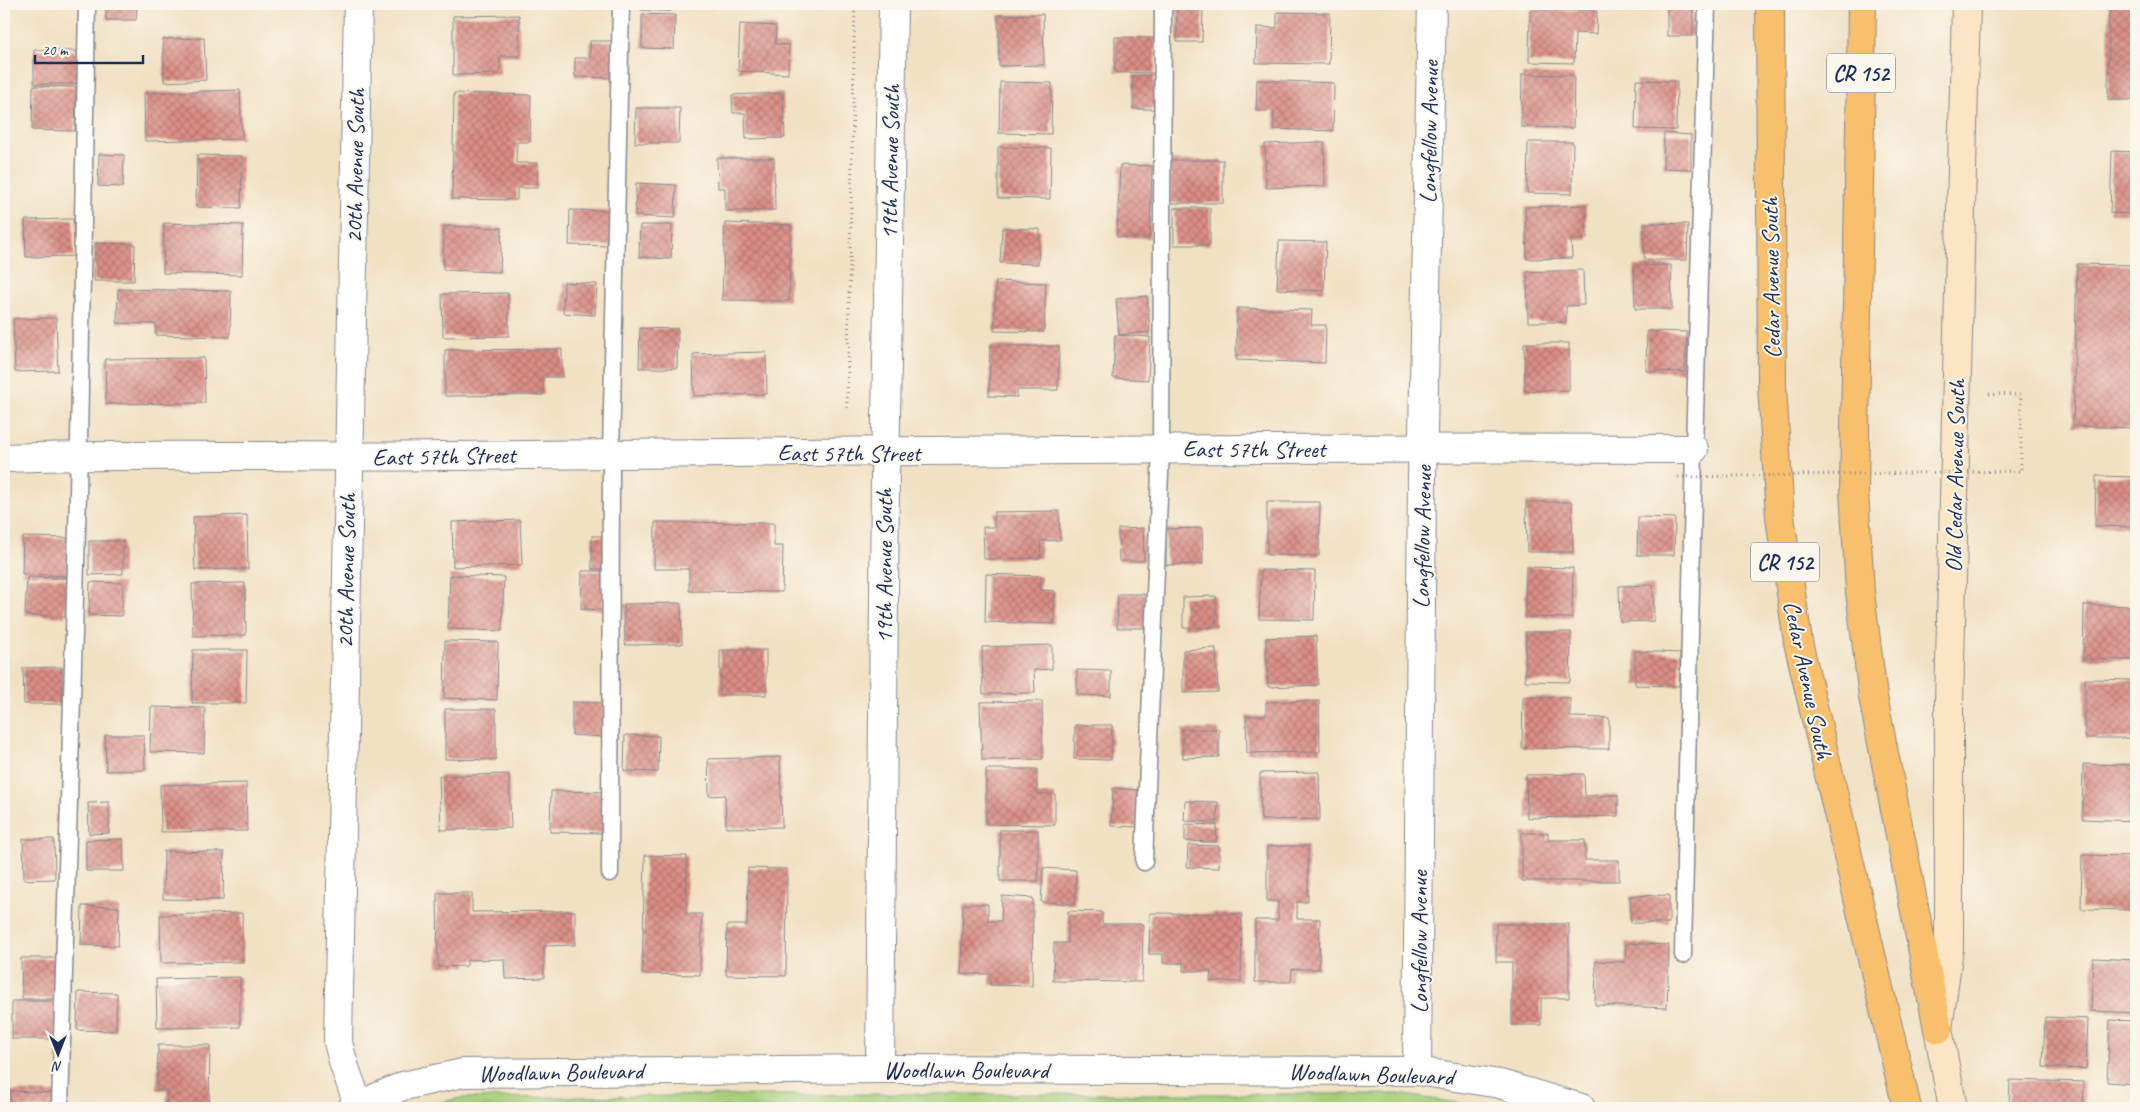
<svg xmlns="http://www.w3.org/2000/svg" width="2140" height="1112" viewBox="0 0 2140 1112" font-family="Caveat,sans-serif">
  <defs>
    <pattern id="park-tufts" width="24" height="20" patternUnits="userSpaceOnUse" patternTransform="scale(1.25)"><rect width="24" height="20" fill="#a5ce79"/><path d="M3 7l-1-3M5 7V3M7 7l1-3M15 17l-1-3M17 17v-4M19 17l1-3" fill="none" stroke="#8db16b"/></pattern>
    <pattern id="building-cross-hatch" width="8" height="8" patternUnits="userSpaceOnUse" patternTransform="scale(1.25)"><rect width="8" height="8" fill="#db8e85"/><path d="M0 0l8 8M0 8l8-8" fill="none" stroke="#b17470"/></pattern>
  </defs>
  <rect width="100%" height="100%" fill="#fbf7ec"/>
  <filter id="ink" filterUnits="userSpaceOnUse"><feTurbulence type="fractalNoise" baseFrequency=".02" numOctaves="2"/><feDisplacementMap in="SourceGraphic" scale="10" xChannelSelector="R" yChannelSelector="G"/><feConvolveMatrix kernelMatrix="1 2 1 2 8 2 1 2 1" color-interpolation-filters="sRGB"/></filter>
  <filter id="wash" filterUnits="userSpaceOnUse"><feTurbulence type="fractalNoise" baseFrequency=".0096" numOctaves="4" result="noise"/><feDisplacementMap in="SourceGraphic" scale="20" xChannelSelector="R" yChannelSelector="G"/><feGaussianBlur stdDeviation="1.12" result="paint"/><feColorMatrix in="noise" values="0 0 0 0 0 0 0 0 0 0 0 0 0 0 0 0 0 1.4 0 .05"/><feComposite in="paint" operator="in"/></filter>
  <g filter="url(#wash)">
    <rect width="100%" height="100%" fill="#f1e1c3"/>
    <!-- park -->
    <polygon fill="url(#park-tufts)" stroke="#607e6c" points="877,1094 1399,1094 1490,1108 410,1108 462,1098"/>
    <g id="blocks">
      <!-- building -->
      <g fill="url(#building-cross-hatch)">
        <polygon points="106,4 137,4 136,20 106,20"/>
        <polygon points="641,4 671,4 670,11 641,10"/>
        <polygon points="999,4 1040,4 1040,5 1000,6"/>
        <polygon points="1181,4 1217,4 1217,6 1181,5"/>
        <rect x="1667" y="4" width="26" height="32"/>
        <polygon points="2109,4 2136,4 2136,100 2108,100"/>
        <polygon points="1177,8 1203,8 1202,42 1177,42"/>
        <polygon points="1530,10 1597,11 1596,34 1575,33 1574,63 1529,62"/>
        <polygon points="1277,12 1330,13 1329,64 1256,63 1257,27 1277,28"/>
        <polygon points="642,14 675,15 674,49 642,48"/>
        <polygon points="1043,14 1044,65 999,66 998,15"/>
        <polygon points="519,15 520,56 500,56 500,74 453,75 453,16"/>
        <polygon points="740,24 776,26 775,44 789,45 788,74 738,71"/>
        <polygon points="1115,37 1156,38 1155,73 1115,72"/>
        <polygon points="204,38 206,80 164,82 163,39"/>
        <polygon points="590,41 617,41 617,78 575,77 575,58 590,58"/>
        <polygon points="34,50 76,51 76,84 34,84"/>
        <polygon points="1522,74 1574,75 1573,128 1521,127"/>
        <polygon points="1133,75 1154,75 1155,109 1133,109"/>
        <polygon points="1257,80 1334,83 1333,131 1274,129 1274,111 1256,111"/>
        <polygon points="1636,80 1677,81 1676,130 1635,129"/>
        <polygon points="1000,82 1052,83 1051,134 999,133"/>
        <polygon points="33,86 76,87 75,131 32,130"/>
        <polygon points="240,90 242,139 145,141 144,93"/>
        <polygon points="454,93 531,95 530,142 517,142 516,163 538,163 537,188 517,188 517,200 452,199"/>
        <polygon points="783,93 785,138 746,139 745,113 733,113 732,95"/>
        <polygon points="636,108 680,108 679,143 635,143"/>
        <polygon points="1664,133 1691,135 1691,169 1663,168"/>
        <polygon points="1324,142 1325,186 1266,188 1265,144"/>
        <polygon points="1528,142 1573,142 1572,194 1527,193"/>
        <polygon points="998,147 1051,148 1050,199 998,198"/>
        <polygon points="2112,151 2136,152 2136,214 2110,213"/>
        <polygon points="99,154 124,155 123,187 98,186"/>
        <polygon points="197,155 242,156 241,208 196,207"/>
        <polygon points="717,158 774,158 775,210 725,211 725,188 718,188"/>
        <rect x="1170" y="160" width="53" height="43"/>
        <polygon points="1120,165 1152,166 1150,238 1117,237"/>
        <polygon points="636,183 676,185 675,218 635,216"/>
        <polygon points="1586,205 1587,239 1571,239 1572,258 1527,259 1525,207"/>
        <rect x="1174" y="208" width="36" height="37"/>
        <polygon points="570,210 614,211 614,246 569,245"/>
        <polygon points="73,219 74,256 26,257 25,220"/>
        <polygon points="164,223 243,225 242,275 163,273"/>
        <polygon points="725,223 791,225 789,301 722,300"/>
        <polygon points="1644,223 1688,224 1687,260 1644,260"/>
        <polygon points="640,225 672,225 671,259 639,257"/>
        <polygon points="444,226 502,228 500,272 443,270"/>
        <polygon points="1002,228 1040,229 1038,264 1000,263"/>
        <polygon points="1279,241 1326,242 1324,291 1277,289"/>
        <polygon points="95,243 135,244 134,281 94,281"/>
        <polygon points="2077,264 2136,265 2136,428 2073,426"/>
        <polygon points="1671,265 1672,309 1635,309 1634,266"/>
        <polygon points="1583,270 1584,305 1566,306 1566,322 1528,322 1527,272"/>
        <polygon points="996,281 1046,283 1044,332 994,331"/>
        <polygon points="564,282 597,284 595,315 563,313"/>
        <polygon points="118,289 231,291 230,337 156,335 156,324 117,323"/>
        <polygon points="508,293 509,336 443,337 442,294"/>
        <polygon points="1147,296 1150,332 1119,335 1116,299"/>
        <polygon points="1237,308 1312,310 1311,325 1326,325 1325,363 1236,360"/>
        <polygon points="56,318 58,371 15,372 13,319"/>
        <polygon points="640,328 678,329 677,368 639,368"/>
        <polygon points="1647,331 1687,332 1685,372 1646,371"/>
        <polygon points="1115,335 1150,337 1148,380 1113,378"/>
        <polygon points="1524,343 1569,343 1569,390 1525,391"/>
        <polygon points="990,346 1059,346 1058,390 1017,390 1017,397 989,396"/>
        <polygon points="562,349 562,377 543,377 543,395 445,396 445,350"/>
        <polygon points="766,352 767,394 694,396 693,354"/>
        <polygon points="204,358 205,403 106,404 105,359"/>
        <polygon points="2096,476 2136,477 2136,527 2095,526"/>
        <polygon points="1267,502 1320,502 1319,556 1267,555"/>
        <polygon points="1526,502 1572,502 1573,552 1527,552"/>
        <polygon points="1059,511 1060,540 1040,541 1041,558 984,559 983,527 994,527 994,512"/>
        <polygon points="247,515 248,569 195,570 193,517"/>
        <polygon points="1638,517 1675,518 1674,555 1637,555"/>
        <polygon points="520,520 522,565 453,567 452,522"/>
        <polygon points="655,522 774,523 774,546 783,546 782,592 689,591 689,569 654,569"/>
        <polygon points="1143,528 1144,561 1119,561 1118,529"/>
        <polygon points="1202,528 1203,564 1166,565 1166,529"/>
        <rect x="592" y="536" width="13" height="33"/>
        <polygon points="23,537 68,538 67,576 22,574"/>
        <polygon points="89,541 123,541 123,574 89,575"/>
        <polygon points="1526,567 1573,568 1572,618 1525,617"/>
        <polygon points="1261,570 1315,571 1314,620 1259,619"/>
        <polygon points="582,571 603,571 603,610 581,609"/>
        <polygon points="986,574 1041,576 1040,590 1055,591 1054,624 985,622"/>
        <polygon points="450,575 504,577 502,631 448,629"/>
        <polygon points="27,577 67,578 65,617 25,615"/>
        <polygon points="90,582 123,583 122,616 89,615"/>
        <polygon points="245,583 246,635 193,636 192,584"/>
        <polygon points="1653,585 1654,621 1620,622 1619,586"/>
        <polygon points="1118,594 1144,594 1144,628 1117,628"/>
        <polygon points="1216,596 1216,627 1183,628 1183,597"/>
        <polygon points="681,603 682,644 625,645 624,604"/>
        <polygon points="2084,605 2136,606 2136,660 2083,659"/>
        <polygon points="1526,632 1571,632 1570,682 1525,681"/>
        <polygon points="1316,636 1318,685 1268,687 1266,638"/>
        <polygon points="445,641 498,642 497,700 444,698"/>
        <polygon points="1052,645 1052,669 1034,670 1035,693 983,694 982,647"/>
        <polygon points="1216,648 1218,692 1183,693 1183,650"/>
        <polygon points="193,650 247,650 246,703 192,703"/>
        <rect x="720" y="650" width="46" height="45"/>
        <polygon points="1635,651 1680,653 1679,686 1635,685"/>
        <polygon points="62,667 62,704 24,704 23,668"/>
        <polygon points="1077,670 1111,671 1111,696 1077,695"/>
        <polygon points="2085,679 2136,680 2136,738 2085,738"/>
        <polygon points="1523,697 1570,698 1570,717 1609,718 1609,749 1522,748"/>
        <polygon points="1042,701 1043,759 982,760 980,702"/>
        <polygon points="1319,701 1320,752 1247,753 1246,716 1266,716 1266,702"/>
        <polygon points="572,702 604,703 603,737 572,735"/>
        <polygon points="151,707 205,708 204,753 150,752"/>
        <polygon points="445,709 496,709 496,760 445,759"/>
        <polygon points="1075,725 1112,725 1111,760 1074,759"/>
        <polygon points="1182,729 1219,729 1219,757 1183,758"/>
        <polygon points="105,735 144,735 145,770 106,771"/>
        <polygon points="625,735 659,736 658,772 624,771"/>
        <polygon points="780,757 782,827 726,828 725,795 709,796 708,759"/>
        <polygon points="2083,764 2136,765 2136,821 2082,819"/>
        <polygon points="986,769 1037,769 1037,794 1055,794 1055,825 986,824"/>
        <polygon points="1319,772 1320,819 1261,820 1260,773"/>
        <polygon points="509,774 511,828 441,830 439,776"/>
        <polygon points="1584,774 1585,796 1618,795 1618,816 1527,818 1526,775"/>
        <polygon points="246,783 247,831 161,832 160,785"/>
        <polygon points="1113,788 1138,790 1137,827 1111,826"/>
        <polygon points="551,791 604,792 603,833 550,832"/>
        <polygon points="1185,801 1218,802 1217,822 1184,821"/>
        <polygon points="109,802 109,833 89,834 88,803"/>
        <polygon points="1185,824 1217,825 1216,842 1185,841"/>
        <rect x="1000" y="830" width="38" height="51"/>
        <polygon points="1522,833 1548,833 1548,840 1585,840 1585,860 1619,860 1619,881 1522,881"/>
        <polygon points="23,839 54,839 55,879 24,880"/>
        <polygon points="123,839 124,871 86,871 86,840"/>
        <polygon points="1188,845 1219,846 1219,868 1187,867"/>
        <polygon points="1267,846 1308,846 1308,902 1297,902 1297,919 1320,919 1319,969 1292,969 1291,982 1255,982 1255,920 1278,920 1278,901 1267,901"/>
        <polygon points="164,851 224,852 223,900 163,899"/>
        <polygon points="645,855 687,856 686,914 702,914 700,975 642,974"/>
        <polygon points="2082,855 2136,856 2136,910 2081,909"/>
        <polygon points="748,868 787,869 786,976 726,975 727,925 747,925"/>
        <polygon points="1043,868 1076,870 1075,904 1041,902"/>
        <polygon points="437,893 472,893 472,912 575,911 575,945 544,946 544,978 505,979 504,959 467,960 467,966 438,967"/>
        <polygon points="1669,895 1669,923 1631,923 1630,896"/>
        <polygon points="1002,896 1033,898 1032,986 990,985 990,974 961,974 963,904 988,904 988,921 1001,921"/>
        <polygon points="82,906 119,907 118,946 81,945"/>
        <polygon points="1068,911 1102,912 1102,924 1143,924 1142,982 1053,981 1054,943 1068,943"/>
        <polygon points="242,913 243,962 161,963 160,915"/>
        <polygon points="1150,913 1242,914 1241,982 1210,981 1211,971 1183,971 1183,963 1163,963 1163,954 1149,954"/>
        <polygon points="1496,924 1569,924 1569,998 1541,998 1541,1025 1512,1025 1512,962 1496,962"/>
        <polygon points="1626,943 1669,945 1667,1008 1595,1005 1596,961 1625,962"/>
        <polygon points="21,958 56,958 57,999 22,999"/>
        <polygon points="2093,958 2136,960 2136,1013 2091,1011"/>
        <polygon points="240,977 240,1027 157,1028 156,979"/>
        <polygon points="78,992 117,993 116,1031 77,1030"/>
        <polygon points="12,1001 57,1001 56,1039 12,1039"/>
        <polygon points="2045,1017 2088,1019 2086,1069 2043,1067"/>
        <polygon points="2110,1020 2136,1021 2136,1084 2107,1082"/>
        <polygon points="158,1045 210,1045 209,1108 166,1108 167,1090 157,1090"/>
        <polygon points="2010,1080 2084,1082 2083,1108 2009,1108"/>
        <polygon points="11,1091 56,1093 55,1108 10,1108"/>
      </g>
    </g>
  </g>
  <g filter="url(#ink)">
    <use href="#blocks" fill-opacity="0" stroke="#868890" stroke-width="1"/>
    <g fill="none" stroke-linecap="round" stroke-linejoin="round">
      <defs>
        <g id="lane">
          <polyline points="1144,862 1161,449 1163,4"/>
          <polyline points="610,873 611,454 621,4"/>
          <polyline points="1683,955 1694,449 1707,4"/>
          <polyline points="60,1108 78,495 87,4"/>
        </g>
        <g id="street">
          <path d="M4 458C151 453 298 458 445 456 862 451 1278 447 1694 449"/>
          <polyline points="880,1069 885,479 893,4"/>
          <polyline points="1417,1071 1422,479 1432,4"/>
          <polyline points="358,1104 344,1065 338,1042 358,4"/>
          <polyline points="352,1108 403,1086 463,1073 880,1069 1417,1071 1500,1084 1581,1108"/>
        </g>
        <polyline id="secondary" points="1953,1108 1938,1029 1949,948 1949,703 1966,4"/>
        <g id="highway">
          <polyline points="1770,4 1772,386 1780,517 1798,642 1907,1108"/>
          <polyline points="1862,4 1854,491 1860,592 1873,697 1938,1029"/>
        </g>
      </defs>
      <!-- lane casing -->
      <use href="#lane" stroke="#868890" stroke-width="19"/>
      <!-- street casing -->
      <use href="#street" stroke="#868890" stroke-width="30"/>
      <!-- secondary casing -->
      <use href="#secondary" stroke="#868890" stroke-width="30"/>
      <!-- highway casing -->
      <use href="#highway" stroke="#868890" stroke-width="30"/>
      <!-- path -->
      <g stroke="#868890" stroke-width="3" stroke-dasharray="1 4" stroke-linecap="butt">
        <polyline points="1989,394 2021,395 2021,471"/>
        <polyline points="847,408 855,4"/>
      </g>
      <!-- lane -->
      <use href="#lane" stroke="#fff" stroke-width="16"/>
      <!-- street -->
      <use href="#street" stroke="#fff" stroke-width="28"/>
      <!-- secondary -->
      <use href="#secondary" stroke="#fce5c4" stroke-width="28"/>
      <!-- highway -->
      <use href="#highway" stroke="#f8bf6c" stroke-width="28"/>
      <!-- path-bridge -->
      <polyline stroke="#868890" stroke-width="3" stroke-dasharray="1 4" stroke-linecap="butt" points="1678,477 2021,471"/>
    </g>
  </g>
  <g text-anchor="middle" stroke-width="4" stroke-linejoin="round" paint-order="stroke">
    <!-- shield labels -->
    <g fill="#fbf7ec" stroke="#5e6b89" stroke-width="1">
      <rect x="1827" y="53.5" width="68" height="39" rx="4"/>
      <rect x="1751" y="542.5" width="68" height="39" rx="4"/>
    </g>
    <g font-size="22" font-weight="bold" fill="#1b2f5e">
      <text x="1861" y="81">CR 152</text>
      <text x="1785" y="570">CR 152</text>
    </g>
    <!-- street labels -->
    <g font-size="24" fill="#1b2f5e" stroke="#fbf7ec">
      <text transform="translate(1429 132) rotate(-89)" y="8">Longfellow Avenue</text>
      <text transform="translate(890 162) rotate(-89)" y="8">19th Avenue South</text>
      <text transform="translate(355 166) rotate(-89)" y="8">20th Avenue South</text>
      <text transform="translate(1771 278) rotate(-91)" y="8">Cedar Avenue South</text>
      <text x="1254" y="457">East 57th Street</text>
      <text x="849" y="461">East 57th Street</text>
      <text transform="translate(444 456) rotate(-1)" y="8">East 57th Street</text>
      <text transform="translate(1955 476) rotate(-89)" y="8">Old Cedar Avenue South</text>
      <text transform="translate(1422 537) rotate(-89)" y="8">Longfellow Avenue</text>
      <text transform="translate(884 566) rotate(-90)" y="8">19th Avenue South</text>
      <text transform="translate(346 571) rotate(-89)" y="8">20th Avenue South</text>
      <text transform="translate(1808 680) rotate(78)" y="8">Cedar Avenue South</text>
      <text transform="translate(1419 942) rotate(-90)" y="8">Longfellow Avenue</text>
      <text x="966" y="1078">Woodlawn Boulevard</text>
      <text transform="translate(561 1072) rotate(-1)" y="8">Woodlawn Boulevard</text>
      <text transform="translate(1371 1074) rotate(2)" y="8">Woodlawn Boulevard</text>
    </g>
  </g>
  <!-- margin -->
  <rect width="2140" height="1112" fill="none" stroke="#fbf7ec" stroke-width="20"/>
  <!-- north arrow -->
  <g transform="translate(58 1054) rotate(180)" stroke="#fbf7ec" stroke-width="4" paint-order="stroke">
  <path d="M0-4L9 19L0 12L-9 19Z" fill="#1b2f5e"/>
  <text y="-8" font-size="14" font-weight="bold" text-anchor="middle" fill="#1b2f5e">N</text>
  </g>
  <!-- scale -->
  <path d="M35 55v8h108v-8" fill="none" stroke="#1b2f5e" stroke-width="2.5"/>
  <text x="42" y="55" font-size="15" fill="#1b2f5e" stroke="#fbf7ec" stroke-width="4" paint-order="stroke">20 m</text>
</svg>
